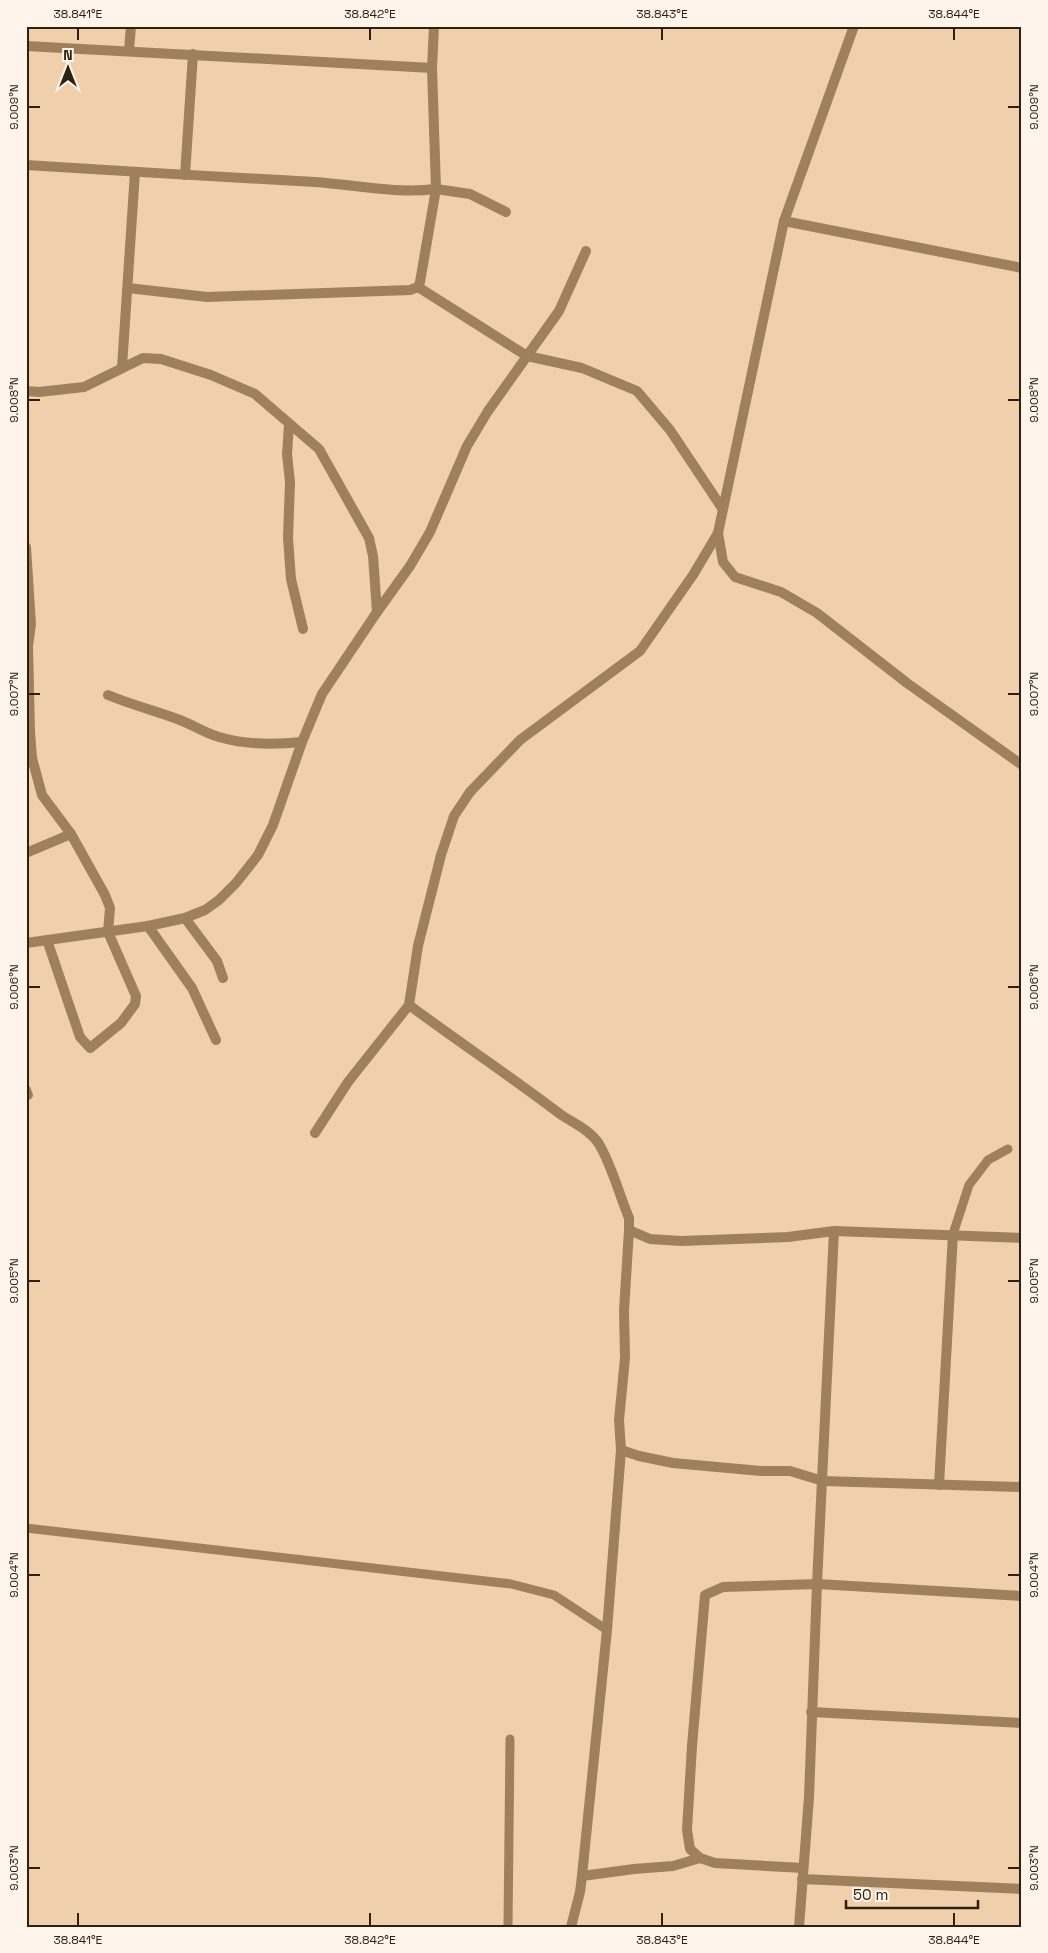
<svg xmlns="http://www.w3.org/2000/svg" width="1048" height="1953" viewBox="0 0 1048 1953" font-family="'Space Grotesk',sans-serif">
  <rect width="100%" height="100%" fill="#efcfac"/>
  <g fill="none" stroke-linecap="round" stroke-linejoin="round">
    <!-- service -->
    <g stroke="#9f805d" stroke-width="9">
      <polyline points="953,1234 969,1185 988,1160 1008,1149"/>
      <polyline points="26,1528 511,1584 554,1595 607,1630"/>
      <polyline points="508,1927 510,1739"/>
    </g>
    <!-- minor -->
    <g stroke="#9f805d" stroke-width="10">
      <polyline points="854,26 784,221 718,533 723,562 735,577 781,592 817,613 907,683 1022,765"/>
      <polyline points="26,46 432,68 434,26"/>
      <polyline points="129,50 131,26"/>
      <path d="M26 165C122 171 219 177 315 182 356 185 396 194 436 189L432 68"/>
      <polyline points="185,175 193,54"/>
      <polyline points="784,221 1022,268"/>
      <polyline points="418,287 527,356 582,368 637,391 670,430 722,508"/>
      <polyline points="128,288 207,297 410,290 418,287 420,282 436,189 470,194 506,212"/>
      <polyline points="122,367 135,172"/>
      <polyline points="26,391 39,392 84,387 143,358 161,359 211,375 255,394 319,449 369,538 373,556 377,612"/>
      <polyline points="289,425 287,454 290,482 288,538 291,579 303,629"/>
      <polyline points="26,547 31,624 28,646 30,731 32,758 42,795 71,834 105,895 110,908 108,932 136,996 135,1004 121,1023 90,1048 80,1037 47,940"/>
      <path d="M108 695C132 705 156 711 180 720 193 725 205 733 219 737 246 745 273 745 302 742"/>
      <polyline points="26,853 71,834"/>
      <polyline points="185,918 217,961 223,978"/>
      <polyline points="148,926 192,988 216,1040"/>
      <polyline points="26,943 148,926 185,918 205,910 219,900 236,883 258,855 273,825 302,742 322,694 377,612 410,566 430,532 467,446 488,411 559,311 586,251"/>
      <path d="M409 1005C459 1042 510 1076 560 1114 573 1123 590 1130 599 1144 612 1166 619 1194 629 1218V1230L650 1239 681 1241 788 1237 834 1231 1022 1238"/>
      <polyline points="26,1090 28,1095"/>
      <polyline points="315,1133 348,1082 409,1005 418,946 441,855 454,816 470,792 520,740 640,651 693,575 718,533"/>
      <polyline points="621,1450 639,1456 673,1463 761,1471 790,1471 823,1481 1022,1487"/>
      <polyline points="939,1485 953,1234"/>
      <polyline points="811,1712 1022,1723"/>
      <polyline points="803,1868 715,1863 700,1858 690,1849 687,1830 692,1746 705,1595 723,1587 817,1584 1022,1596"/>
      <polyline points="582,1876 607,1630 621,1450 619,1420 625,1358 624,1311 629,1230"/>
      <polyline points="802,1879 1022,1889"/>
      <polyline points="571,1927 580,1892 582,1876 634,1869 673,1866 700,1858"/>
      <polyline points="799,1927 809,1797 817,1584 834,1231"/>
    </g>
  </g>
  <!-- ticks -->
  <path fill="none" stroke="#2c2013" stroke-width="2" d="M78 28V40M370 28V40M662 28V40M954 28V40M28 107H40M1008 107H1020M28 400H40M1008 400H1020M28 694H40M1008 694H1020M28 987H40M1008 987H1020M28 1281H40M1008 1281H1020M28 1575H40M1008 1575H1020M28 1868H40M1008 1868H1020M78 1913V1926M370 1913V1926M662 1913V1926M954 1913V1926"/>
  <!-- border -->
  <rect width="1048" height="1953" fill="none" stroke="#fef4ea" stroke-width="55"/>
  <!-- north arrow -->
  <g transform="translate(68 68)" stroke="#fef4ea" stroke-width="4" paint-order="stroke">
  <path d="M0-4L9 19L0 12L-9 19Z" fill="#2c2013"/>
  <text y="-8" font-size="14" font-weight="bold" text-anchor="middle" fill="#2c2013">N</text>
  </g>
  <!-- scale -->
  <path d="M846 1900v8h132v-8" fill="none" stroke="#2c2013" stroke-width="2.5"/>
  <text x="853" y="1900" font-size="15" fill="#2c2013" stroke="#fef4ea" stroke-width="4" paint-order="stroke">50 m</text>
  <rect x="28" y="28" width="992" height="1898" fill="none" stroke="#2c2013" stroke-width="2"/>
  <g font-size="12" text-anchor="middle" fill="#2c2013">
    <text x="78" y="18">38.841°E</text>
    <text x="370" y="18">38.842°E</text>
    <text x="662" y="18">38.843°E</text>
    <text x="954" y="18">38.844°E</text>
    <text transform="translate(14 107) rotate(-90)" y="4">9.009°N</text>
    <text transform="translate(1034 107) rotate(-90)" y="4">9.009°N</text>
    <text transform="translate(14 400) rotate(-90)" y="4">9.008°N</text>
    <text transform="translate(1034 400) rotate(-90)" y="4">9.008°N</text>
    <text transform="translate(14 694) rotate(-90)" y="4">9.007°N</text>
    <text transform="translate(1034 694) rotate(-90)" y="4">9.007°N</text>
    <text transform="translate(14 987) rotate(-90)" y="4">9.006°N</text>
    <text transform="translate(1034 987) rotate(-90)" y="4">9.006°N</text>
    <text transform="translate(14 1281) rotate(-90)" y="4">9.005°N</text>
    <text transform="translate(1034 1281) rotate(-90)" y="4">9.005°N</text>
    <text transform="translate(14 1575) rotate(-90)" y="4">9.004°N</text>
    <text transform="translate(1034 1575) rotate(-90)" y="4">9.004°N</text>
    <text transform="translate(14 1868) rotate(-90)" y="4">9.003°N</text>
    <text transform="translate(1034 1868) rotate(-90)" y="4">9.003°N</text>
    <text x="78" y="1944">38.841°E</text>
    <text x="370" y="1944">38.842°E</text>
    <text x="662" y="1944">38.843°E</text>
    <text x="954" y="1944">38.844°E</text>
  </g>
</svg>
